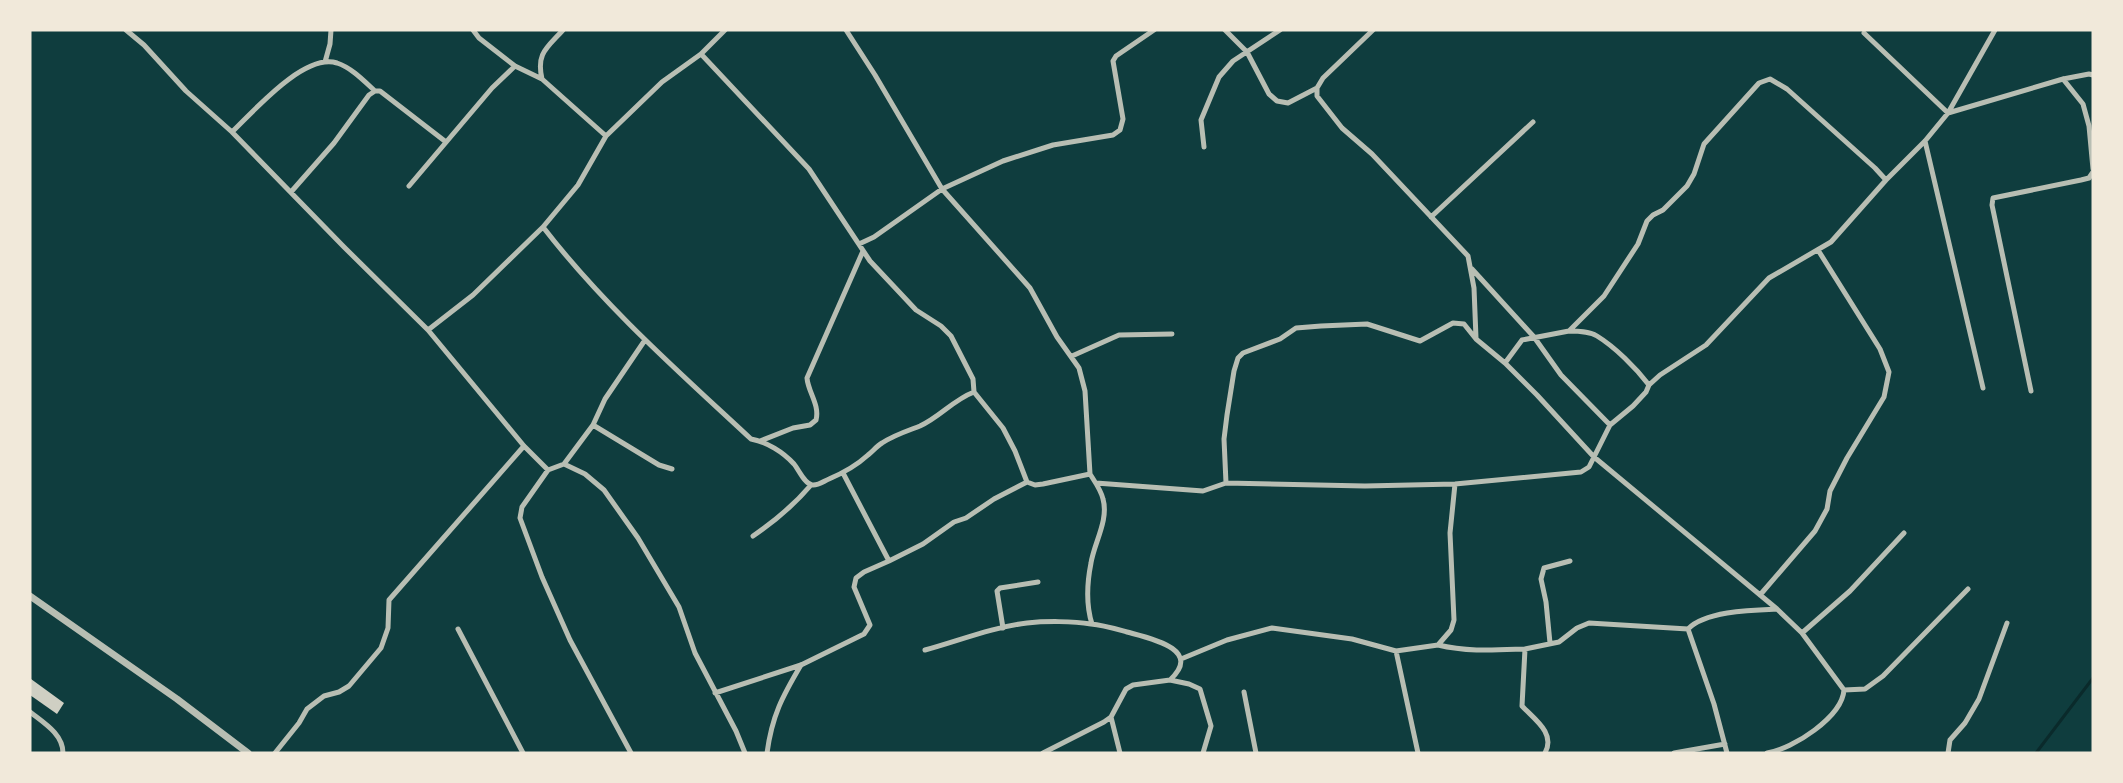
<svg xmlns="http://www.w3.org/2000/svg" width="2123" height="783" viewBox="0 0 2123 783" font-family="'Varela Round',sans-serif">
	<rect width="100%" height="100%" fill="#0f3d3e"/>
	<g fill="none" stroke-linecap="round" stroke-linejoin="round">
		<!-- stream -->
		<path stroke="#0a2a2b" stroke-width="3" d="M2036,753L2093,678"/>
	</g>
	<!-- building -->
	<path fill="#cfcfc3" d="M31,679L64,703L57,714L30,695Z"/>
	<g fill="none" stroke-linecap="round" stroke-linejoin="round">
		<!-- minor -->
		<path stroke="#b8beb3" stroke-width="5" d="M126,30L144,45L186,91L232,132L344,247L428,330L524,446L548,470
			M473,30L479,38L515,66L542,79L606,136
			M846,30L875,75L942,189L1030,288L1057,337L1079,368L1085,391L1090,474C1095,482 1101,490 1103,499C1109,520 1094,543 1091,563C1087,583 1086,605 1092,624
			M1225,30L1247,52L1269,94L1277,101L1288,103L1317,88
			M1373,30L1323,78L1317,88V96L1342,128L1372,154L1468,256L1474,288L1476,338
			M1864,33L1948,113L2063,79L2089,74L2093,75
			M325,62L330,44L331,30
			M542,79C536,53 547,48 563,30
			M2063,79L2083,104L2089,126L2093,169
			M232,132C254,111 304,53 337,63C352,68 364,81 375,91
			M1925,141L1983,388
			M1204,147L1201,120L1219,77L1233,61L1280,30
			M1886,180L1925,141L1948,113L1995,30
			M409,186L492,88L515,66
			M291,192L334,143L369,95L375,91H380L446,142
			M1431,217L1533,122
			M543,227C604,306 678,371 751,439C767,442 783,452 794,464C799,470 804,483 812,485C818,486 824,481 829,479C843,473 856,466 868,455C873,451 877,446 882,443C894,435 907,431 920,426C940,417 953,400 974,392L973,379L951,336L941,326L916,310L870,261L809,169L701,54
			M859,244L874,237L942,189L1003,161L1053,145L1113,135L1120,130L1123,119L1113,61L1116,56L1154,30
			M1472,269L1534,337L1561,375L1610,425
			M428,330L473,295L543,227L578,185L606,136L662,82L701,54L725,30
			M1569,331C1578,331 1589,331 1597,336C1615,347 1636,368 1649,385
			M1072,356L1119,335L1172,334
			M2031,391L1992,205L1993,198L2081,180L2089,178L2093,172
			M974,392L1003,428L1015,451L1027,482L1035,485L1043,484L1090,474
			M593,425L659,465L672,469
			M760,441L793,428L810,425L816,420C820,405 808,392 807,378L863,251
			M564,464L593,425L605,399L645,340
			M1096,483L1203,491L1226,483L1365,486L1455,484L1581,472L1589,467L1610,425L1633,406L1646,392L1649,385L1660,375L1706,345L1769,278L1831,242L1886,180L1875,168L1787,89L1770,79L1759,83L1704,144L1694,174L1687,186L1663,210L1653,215L1647,221L1638,244L1604,296L1569,331L1522,340L1505,363
			M1226,483L1224,439L1227,415L1234,371L1238,358L1243,353L1280,339L1296,328L1321,326L1367,324L1420,341L1453,323L1464,324L1476,339L1505,363L1537,395L1594,457L1777,609
			M753,536C775,521 794,505 811,485
			M889,561L923,544L954,522L966,518L994,499L1027,482
			M1760,595L1815,531L1827,509L1830,491L1847,458L1884,397L1889,372L1880,349L1818,250
			M1003,628L997,591L1000,588L1038,582
			M458,629L523,753
			M1688,629C1705,611 1752,610 1777,609L1802,633L1844,690C1842,717 1793,749 1767,753
			M1688,629L1714,704L1727,753
			M1802,633L1850,591L1904,533
			M1550,643L1546,602L1541,579L1544,568L1570,561
			M1438,645C1467,652 1495,650 1525,649
			M925,650C958,641 993,627 1027,623C1045,621 1073,621 1091,624C1103,625 1116,629 1127,632C1149,638 1204,649 1170,680
			M1396,651L1418,753
			M1181,659L1227,640L1272,628L1352,639L1396,651L1438,645L1451,630L1454,620L1450,533L1455,484
			M1844,690L1865,689L1883,676L1968,589
			M1244,692L1256,753
			M715,693L801,665L864,634L870,625L854,587L856,578L864,572L889,561L843,473
			M30,712C44,723 63,734 63,753
			M1111,717L1120,753
			M275,753L299,723L307,709L324,696L339,692L349,686L381,648L388,628L389,600L524,446
			M631,753L570,640L542,577L520,518L522,507L548,470L564,464L585,474L604,490L638,538L679,607L695,653L736,731L745,753
			M767,753C772,716 782,697 801,665
			M1043,753L1104,722L1111,717L1126,689L1133,685L1170,680L1189,684L1200,689L1211,726L1203,753
			M1545,753C1556,733 1534,719 1522,706L1525,649L1559,642L1577,628L1589,623L1688,629
			M1674,753L1725,744
			M1948,753L1950,740L1965,723L1979,699L2007,623"/>
		<!-- tertiary -->
		<path stroke="#b8beb3" stroke-width="7" d="M30,596L177,699L248,753"/>
	</g>
	<!-- border -->
	<rect width="2123" height="783" fill="none" stroke="#f1e9da" stroke-width="63"/>
</svg>
